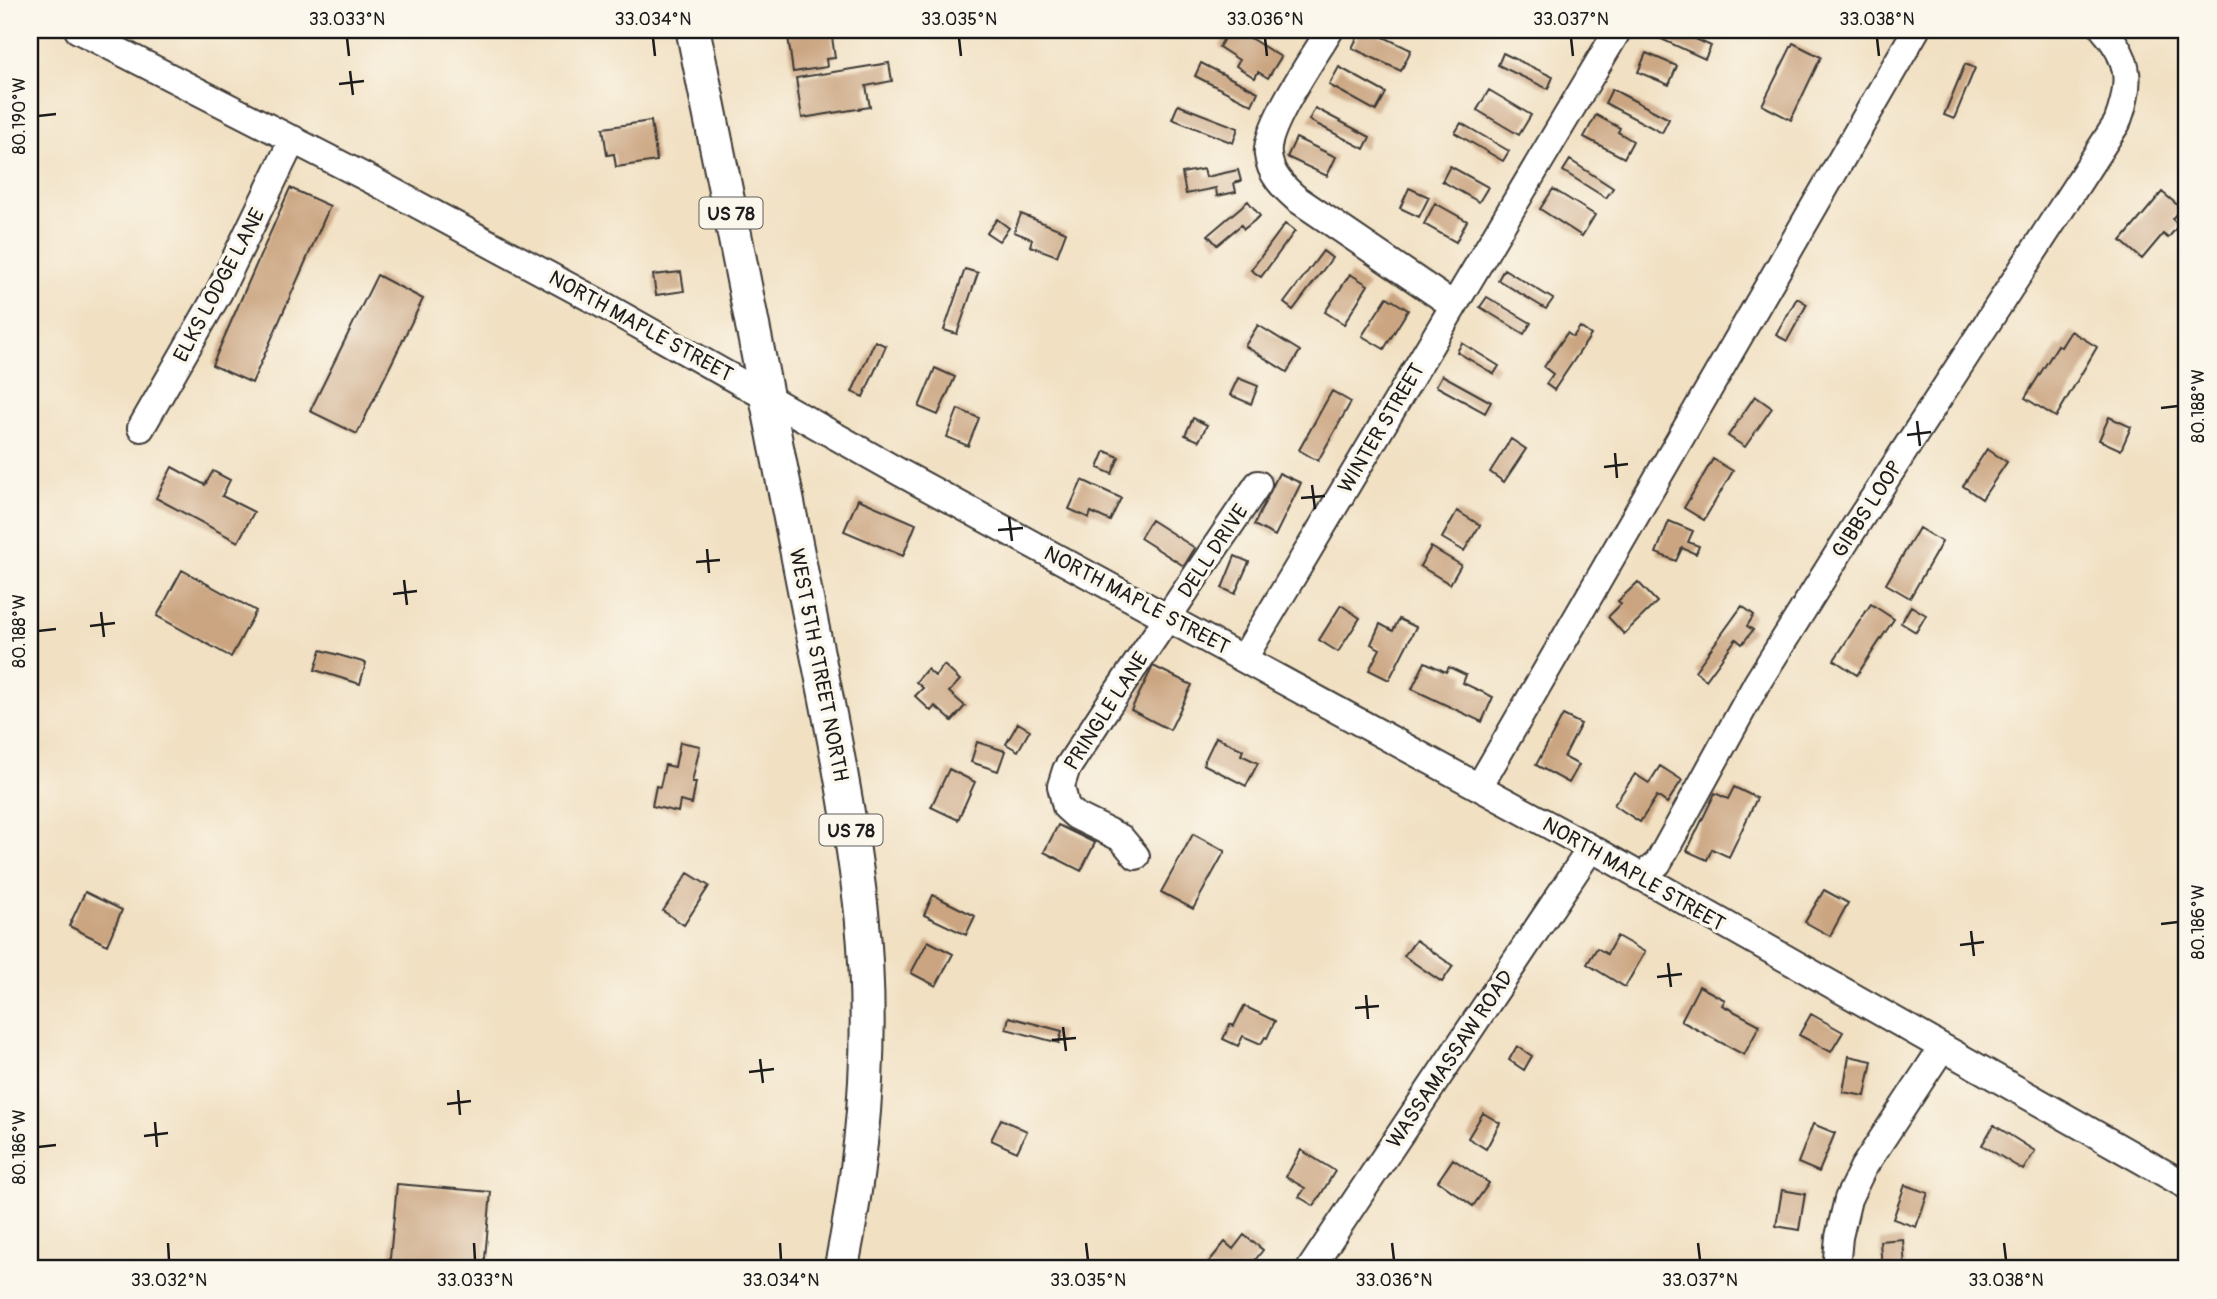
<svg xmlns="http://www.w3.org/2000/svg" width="2217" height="1299" viewBox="0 0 2217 1299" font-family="Pangolin,sans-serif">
	<rect width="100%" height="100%" fill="#fbf7ec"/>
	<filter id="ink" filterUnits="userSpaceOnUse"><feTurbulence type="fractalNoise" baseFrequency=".0143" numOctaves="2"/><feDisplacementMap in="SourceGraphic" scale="14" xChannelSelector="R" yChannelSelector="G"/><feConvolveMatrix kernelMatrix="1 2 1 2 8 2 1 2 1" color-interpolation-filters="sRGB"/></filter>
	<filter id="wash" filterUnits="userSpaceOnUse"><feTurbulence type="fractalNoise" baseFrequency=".00686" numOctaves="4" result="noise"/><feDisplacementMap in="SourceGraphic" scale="28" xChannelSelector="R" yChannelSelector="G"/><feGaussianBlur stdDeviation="1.57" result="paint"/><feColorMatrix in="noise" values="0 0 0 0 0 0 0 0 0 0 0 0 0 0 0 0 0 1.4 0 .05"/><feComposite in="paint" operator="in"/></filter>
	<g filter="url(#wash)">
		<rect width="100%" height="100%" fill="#f1e0c2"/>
		<g id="blocks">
			<!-- building -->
			<path fill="#cba581" d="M787,30H831L835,58L826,59L827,67L793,72Z
				M1229,30H1237L1281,57L1268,78L1258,72L1255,78L1236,66L1239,60L1219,47Z
				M1361,30H1369L1411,50L1401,71L1352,48Z
				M1649,30H1676L1711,46L1705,59L1648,33Z
				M1793,43L1821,57L1791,120L1762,105Z
				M1503,53L1553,77L1548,89L1498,65Z
				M1646,53L1677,66L1669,85L1638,72Z
				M889,63L892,81L866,86L870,107L802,118L796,78Z
				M1201,63L1258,92L1252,105L1195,76Z
				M1965,64L1975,68L1954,119L1944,115Z
				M1339,67L1386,93L1376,111L1329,85Z
				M1612,89L1669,119L1662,133L1605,103Z
				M1489,90L1531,115L1519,135L1477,110Z
				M1178,105L1238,128L1233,143L1172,119Z
				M1315,108L1370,137L1364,149L1309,120Z
				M1596,115L1620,128L1618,132L1633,141L1624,158L1584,137Z
				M651,121L657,161L616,167L614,154L607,155L603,128Z
				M1461,123L1509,151L1503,161L1455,133Z
				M1296,138L1336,157L1327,176L1287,157Z
				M1570,160L1613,188L1606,198L1563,171Z
				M1450,166L1488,187L1479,202L1442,181Z
				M1204,169L1206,177L1238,170L1241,181L1234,183L1236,192L1217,196L1216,188L1186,194L1182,173Z
				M290,188L330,206L252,383L212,365Z
				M1409,188L1429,197L1419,217L1400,208Z
				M1553,189L1595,215L1582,236L1540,209Z
				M2162,192L2181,208L2172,219L2179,225L2168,238L2163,234L2142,259L2121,241Z
				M1248,201L1260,216L1244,229L1241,225L1217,245L1208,235Z
				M1435,203L1467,221L1456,242L1424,224Z
				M1021,214L1066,232L1057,256L1030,246L1032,239L1014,232Z
				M997,219L1009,228L999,241L987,233Z
				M1285,224L1295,231L1261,277L1251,270Z
				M1323,251L1332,258L1293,310L1284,303Z
				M965,269L978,273L957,334L944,330Z
				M1504,269L1553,299L1546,309L1498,280Z
				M681,272L684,291L656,295L653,275Z
				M1350,274L1368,285L1344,324L1325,312Z
				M377,275L423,299L357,434L310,411Z
				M1387,297L1408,310L1384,349L1362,336Z
				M1487,297L1531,323L1524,334L1480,307Z
				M1797,298L1807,304L1787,341L1776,335Z
				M1258,325L1300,351L1287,372L1245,346Z
				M1580,327L1591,335L1554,390L1546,384L1553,374L1544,367L1567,333L1573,337Z
				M2071,331L2097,347L2056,417L2025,398L2058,345L2061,347Z
				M875,341L886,346L863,397L852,392Z
				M1462,343L1499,366L1494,374L1457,352Z
				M935,368L955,377L938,415L919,407Z
				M1442,375L1491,402L1485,413L1436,386Z
				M1238,378L1258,386L1251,404L1230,395Z
				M1332,391L1351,402L1318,461L1299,450Z
				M1755,396L1772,408L1745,447L1728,436Z
				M958,409L979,418L968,446L947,437Z
				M2109,417L2131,427L2121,450L2099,440Z
				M1193,418L1207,425L1199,441L1185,435Z
				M1511,439L1526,449L1504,482L1490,472Z
				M1987,449L2007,462L1982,499L1963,486Z
				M1105,451L1119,457L1112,474L1098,468Z
				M1713,459L1733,471L1704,520L1684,508Z
				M172,467L205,485L213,471L230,480L222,496L254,512L238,542L156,498Z
				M1279,473L1301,483L1275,536L1254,525Z
				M1082,480L1121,498L1110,521L1091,512L1089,518L1069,509Z
				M858,499L916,524L903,556L844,531Z
				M1457,511L1480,525L1464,551L1442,538Z
				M1151,520L1195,548L1184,566L1140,538Z
				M1669,521L1693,531L1688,542L1699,546L1696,554L1682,548L1676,561L1656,553Z
				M1919,528L1942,542L1910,598L1886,584Z
				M1431,547L1461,565L1450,584L1420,566Z
				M1235,556L1249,562L1235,594L1222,588Z
				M182,570L256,611L231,657L157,616Z
				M1638,582L1657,602L1624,634L1608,617L1621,604L1618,601Z
				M1871,604L1894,619L1857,675L1834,660Z
				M1341,605L1360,618L1338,652L1319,640Z
				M1742,606L1754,615L1747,626L1753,630L1742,644L1736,639L1706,680L1695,671Z
				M1911,606L1926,615L1916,632L1901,623Z
				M1399,619L1416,627L1389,680L1369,670L1380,649L1371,644L1380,624L1393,631Z
				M321,650L366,663L360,684L315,670Z
				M1425,662L1446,672L1449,667L1466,675L1463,683L1493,697L1482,722L1412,689Z
				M944,665L960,680L949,692L965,706L952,721L935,706L931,711L915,696L923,688L916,682L927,669L935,676Z
				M1153,666L1192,685L1170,730L1131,710Z
				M1563,715L1581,724L1564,757L1579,765L1569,783L1536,765Z
				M1018,723L1030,730L1018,751L1006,744Z
				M1216,737L1243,750L1241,755L1258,763L1246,786L1203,764Z
				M680,742L700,746L692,782H696L692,804L680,801L678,812L652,806L656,786L660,787L665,765L675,767Z
				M977,742L1005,751L998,771L971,762Z
				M1660,766L1682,780L1667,803L1657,796L1640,822L1614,805L1635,774L1649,783Z
				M949,769L975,782L958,820L931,807Z
				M1734,787L1757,798L1729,857L1712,849L1707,860L1687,851L1715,793L1728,799Z
				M1058,825L1095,843L1081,871L1044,852Z
				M1193,834L1225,851L1193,909L1161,892Z
				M688,873L709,886L684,925L663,911Z
				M1824,890L1848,903L1830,936L1805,922Z
				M85,892L122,910L107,945L69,926Z
				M933,895L975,916L966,935L924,915Z
				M1617,936L1645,952L1625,987L1587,964L1597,948L1607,954Z
				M1416,940L1453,966L1442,982L1404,956Z
				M928,941L953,954L936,986L911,973Z
				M1699,986L1725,1000L1722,1005L1760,1025L1744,1055L1681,1021Z
				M1244,1006L1275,1021L1267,1038L1265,1037L1261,1044L1243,1036L1238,1046L1223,1039L1230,1024L1234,1026Z
				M1811,1014L1843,1032L1831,1052L1799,1035Z
				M1009,1017L1062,1031L1059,1043L1006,1029Z
				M1517,1046L1532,1056L1524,1070L1509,1060Z
				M1849,1056L1872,1061L1865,1096L1843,1092Z
				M1483,1113L1500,1123L1486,1149L1468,1138Z
				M1001,1119L1027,1131L1017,1152L991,1140Z
				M1813,1124L1835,1133L1819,1172L1798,1163Z
				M1994,1125L2035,1151L2023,1170L1982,1145Z
				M1301,1150L1335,1171L1314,1206L1299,1197L1305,1188L1286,1177Z
				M1453,1159L1489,1183L1473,1206L1438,1181Z
				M397,1184L491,1192L484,1269H389Z
				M1905,1185L1928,1193L1916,1227L1893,1219Z
				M1782,1190L1805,1194L1799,1230L1776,1226Z
				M1244,1235L1263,1250L1248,1269H1203L1225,1242L1233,1249Z
				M1903,1239L1905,1269H1882L1880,1241Z"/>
		</g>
	</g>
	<g filter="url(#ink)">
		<use href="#blocks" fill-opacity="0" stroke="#3c3935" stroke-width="2"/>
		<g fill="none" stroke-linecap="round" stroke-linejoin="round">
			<defs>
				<path id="minor" d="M78,30L379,184L598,302L901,473L1591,848L2187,1186
					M1330,30C1315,56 1264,127 1268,155C1270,174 1283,187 1297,199L1453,305
					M141,428L219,292L293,139
					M1244,658L1618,30
					M1479,787L1916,30
					M1136,856L1121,838L1076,816L1066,807L1061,786L1066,770L1101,716L1258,484
					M1640,877L1658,863L1757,683L1856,525L2117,123C2131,86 2132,61 2104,30
					M1310,1269L1591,848
					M1836,1269L1839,1237L1848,1199L1863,1168L1942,1048"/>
				<path id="major" d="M693,30C729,205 764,381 798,556C821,676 849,796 862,917C874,1034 864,1155 841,1269"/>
			</defs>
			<!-- minor casing -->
			<use href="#minor" stroke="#3c3935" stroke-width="30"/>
			<!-- major casing -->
			<use href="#major" stroke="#3c3935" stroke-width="37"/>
			<!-- minor -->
			<use href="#minor" stroke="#fff" stroke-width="26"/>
			<!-- major -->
			<use href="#major" stroke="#fff" stroke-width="33"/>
		</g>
	</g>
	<!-- ticks -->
	<path fill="none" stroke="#1c1c1c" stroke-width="2.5" d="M347,38L349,56M653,38L655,56M959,38L961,56M1265,38L1267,56M1571,38L1573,56M1877,38L1879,56M350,71L353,95M339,84L364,81M38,116L56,114M2161,408L2178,406M1917,421L1920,446M1907,435L1931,432M1615,453L1617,478M1604,467L1628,464M1312,485L1315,509M1301,498L1325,496M1009,517L1012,541M998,530L1023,528M707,549L709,573M696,562L720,560M404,580L407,605M393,594L417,591M101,612L104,637M90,626L115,623M38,631L56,629M2161,924L2178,922M1971,931L1974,956M1960,945L1984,942M1668,963L1671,987M1657,977L1682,974M1366,995L1368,1019M1355,1008L1379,1006M1063,1027L1066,1051M1052,1040L1076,1038M760,1059L763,1083M749,1072L774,1069M458,1090L460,1115M447,1104L471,1101M155,1122L157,1147M144,1136L168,1133M38,1147L56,1145M168,1243L169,1260M474,1243L475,1260M780,1243L781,1260M1086,1243L1088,1260M1392,1243L1394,1260M1698,1243L1700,1260M2004,1243L2006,1260"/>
	<g text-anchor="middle" stroke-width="7" stroke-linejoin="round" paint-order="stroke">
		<!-- shield labels -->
		<g fill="#fbf7ec" stroke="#5f5e5a" stroke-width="2">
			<rect x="699.5" y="197.5" width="63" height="31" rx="5"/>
			<rect x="819.5" y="814.5" width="63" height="31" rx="5"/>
		</g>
		<g font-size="19" font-weight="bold" fill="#1c1c1c">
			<text x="731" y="220">US 78</text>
			<text x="851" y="837">US 78</text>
		</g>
		<!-- street labels -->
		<g font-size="21" fill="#1c1c1c" stroke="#fbf7ec">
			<text transform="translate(219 285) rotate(-62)" y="7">ELKS LODGE LANE</text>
			<text transform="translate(641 326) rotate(29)" y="7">NORTH MAPLE STREET</text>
			<text transform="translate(1381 428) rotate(-59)" y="7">WINTER STREET</text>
			<text transform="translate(1867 509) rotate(-57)" y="7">GIBBS LOOP</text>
			<text transform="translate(1213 551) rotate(-56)" y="7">DELL DRIVE</text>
			<text transform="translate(1137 600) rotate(28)" y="7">NORTH MAPLE STREET</text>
			<text transform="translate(819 665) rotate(79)" y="7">WEST 5TH STREET NORTH</text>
			<text transform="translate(1106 711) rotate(-57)" y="7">PRINGLE LANE</text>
			<text transform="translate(1634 874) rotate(30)" y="7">NORTH MAPLE STREET</text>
			<text transform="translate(1450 1059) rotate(-56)" y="7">WASSAMASSAW ROAD</text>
		</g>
	</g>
	<!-- margin -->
	<rect width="2217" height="1299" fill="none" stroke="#fbf7ec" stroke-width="77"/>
	<rect x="38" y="38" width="2140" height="1222" fill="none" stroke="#1c1c1c" stroke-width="2.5"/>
	<g font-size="18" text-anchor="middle" fill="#1c1c1c">
		<text x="347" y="25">33.033°N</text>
		<text x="653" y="25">33.034°N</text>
		<text x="959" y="25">33.035°N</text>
		<text x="1265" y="25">33.036°N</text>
		<text x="1571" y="25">33.037°N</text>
		<text x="1877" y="25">33.038°N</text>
		<text transform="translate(19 116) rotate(-90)" y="6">80.190°W</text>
		<text transform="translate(2198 406) rotate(-90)" y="6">80.188°W</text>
		<text transform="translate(19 631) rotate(-90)" y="6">80.188°W</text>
		<text transform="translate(2198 922) rotate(-90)" y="6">80.186°W</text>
		<text transform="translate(19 1147) rotate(-90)" y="6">80.186°W</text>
		<text x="169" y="1286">33.032°N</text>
		<text x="475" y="1286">33.033°N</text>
		<text x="781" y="1286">33.034°N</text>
		<text x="1088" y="1286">33.035°N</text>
		<text x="1394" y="1286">33.036°N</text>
		<text x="1700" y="1286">33.037°N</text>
		<text x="2006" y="1286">33.038°N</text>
	</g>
</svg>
